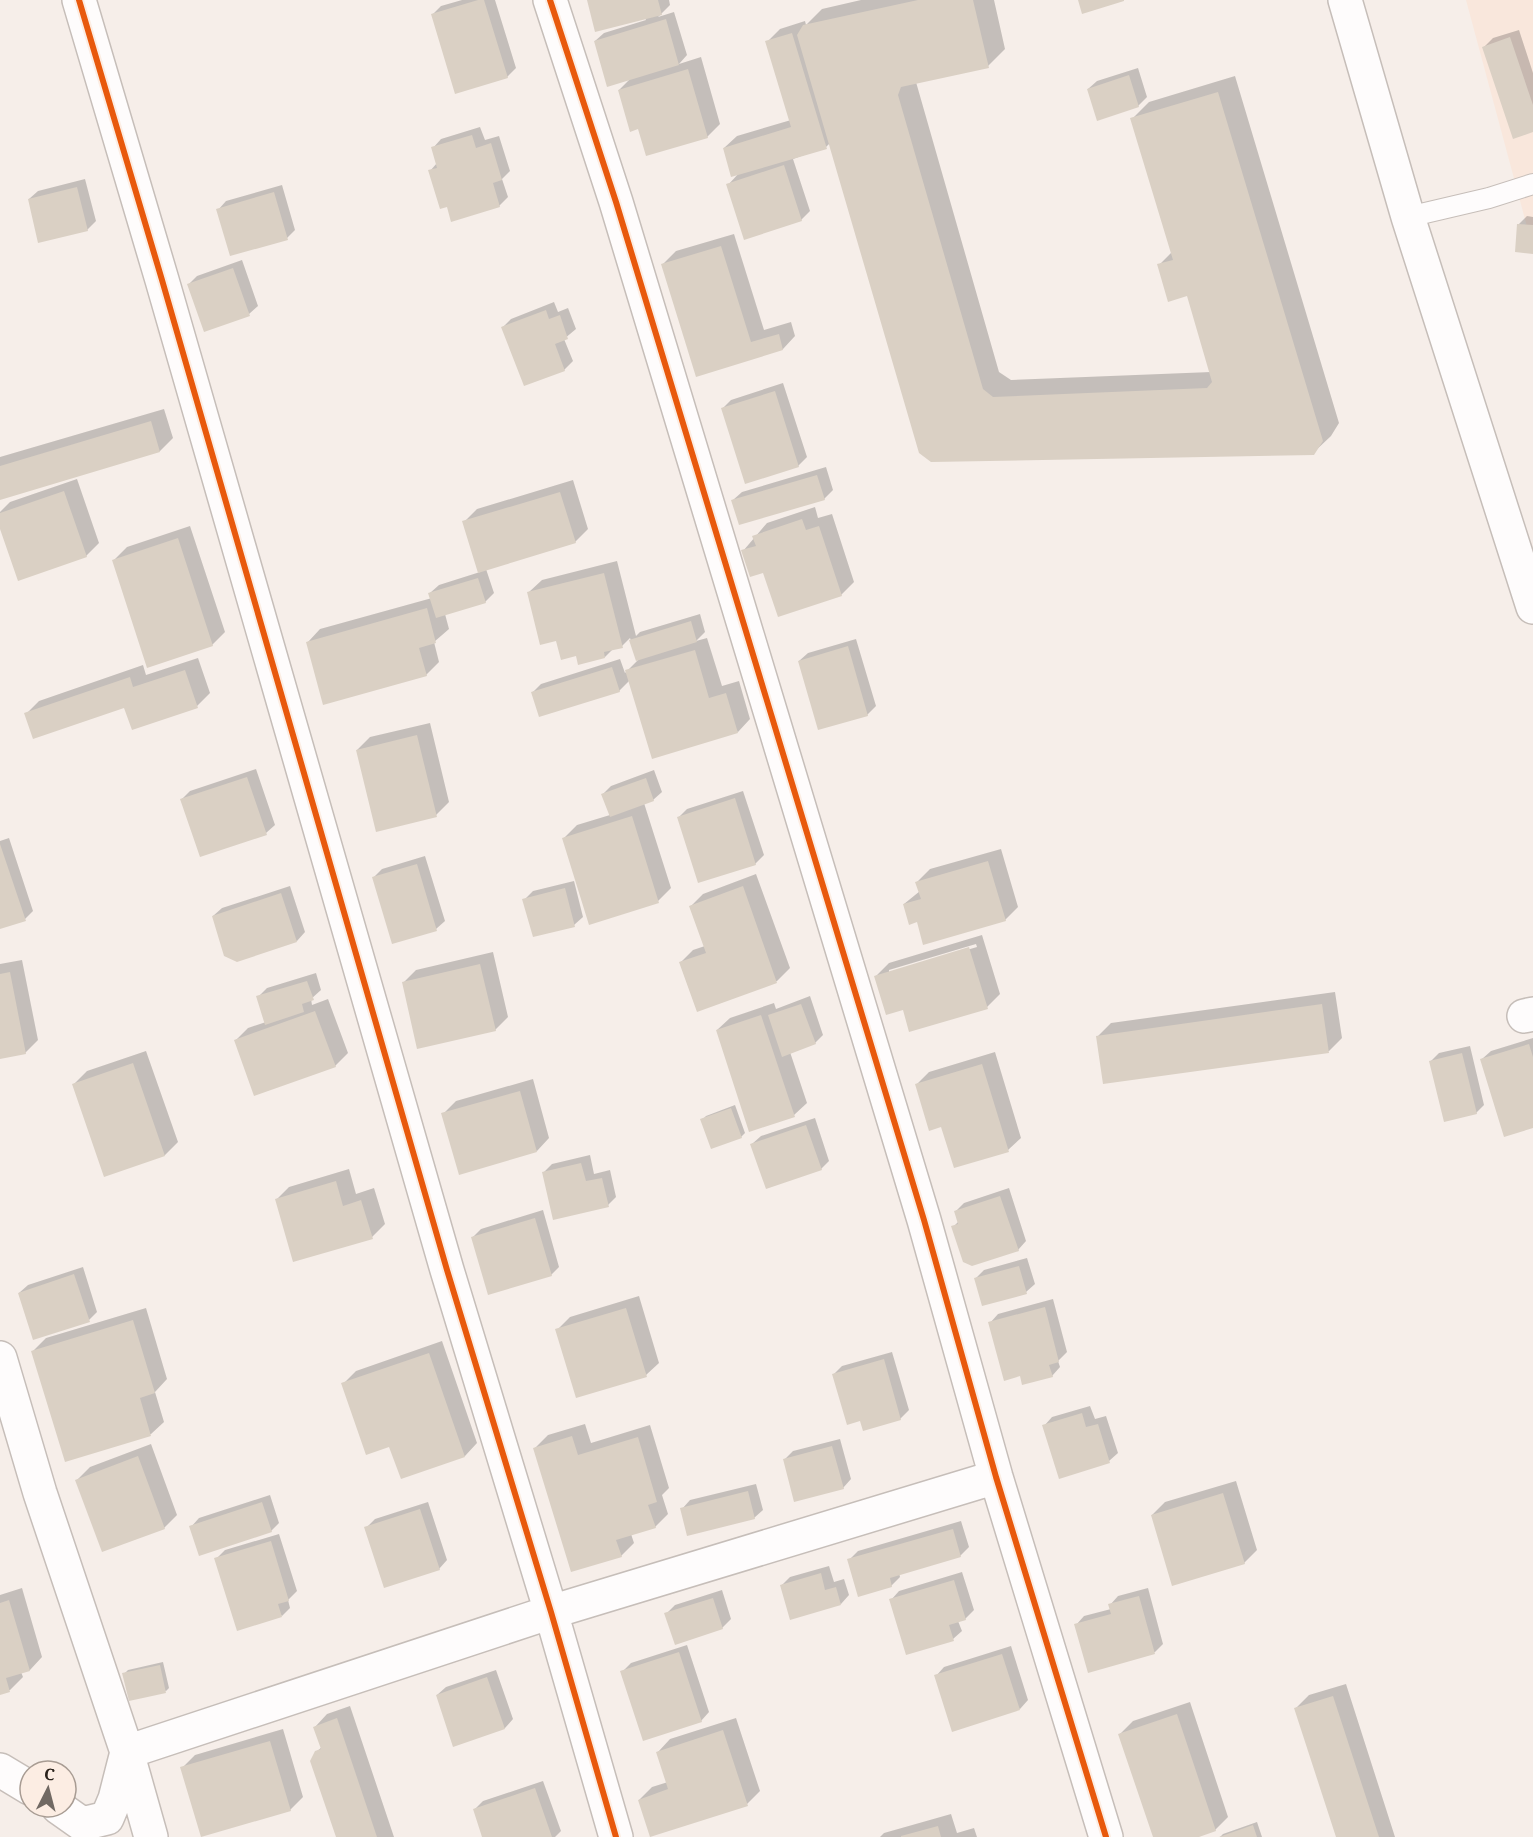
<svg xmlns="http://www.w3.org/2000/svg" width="1533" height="1837" viewBox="0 0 1533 1837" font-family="'Noto Serif',serif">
	<rect width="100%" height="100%" fill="#f6eee9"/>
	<!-- built -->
	<path fill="#f9e7dc" d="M1466,0H1533V249Z"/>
	<!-- shadow -->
	<path fill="#0003" fill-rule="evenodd" d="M462,0H495L516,68L507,77L432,15L441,6Z
		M588,0H669L670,5L658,17L674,12L687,55L679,64L701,57L720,124L707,137L639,128L619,90L631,78L595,41L604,33L646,20L645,18Z
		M861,0H994L1005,49L988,66L916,82L999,372L1011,380L1211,372L1188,294L1159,265L1172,252L1132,119L1149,102L1235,76L1339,423L1331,436L1313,453L931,460L830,143L826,147L793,159L810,211L801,220L728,185L739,173L724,148L737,136L791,120L767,42L780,29L805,21L806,25L822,9Z
		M1519,30L1533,73V131L1484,47L1493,38Z
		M1138,68L1147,97L1138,106L1088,89L1097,81Z
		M480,127L485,140L499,136L510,171L502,179L508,197L499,206L448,205L430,171L437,163L433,148L441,139Z
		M85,179L96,221L87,230L29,199L38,191Z
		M282,185L295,230L287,238L218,210L226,201Z
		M1527,216L1533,217V252L1518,225Z
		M734,234L764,330L791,322L795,336L783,349L697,375L663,264L676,251Z
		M242,260L258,306L249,314L189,284L197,276Z
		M554,302L558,312L568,308L576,329L564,339L573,361L564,370L503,327L511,319Z
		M783,383L807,457L798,466L723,408L731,400Z
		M164,409L173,438L160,451L0,498V457Z
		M826,467L833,490L824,499L733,500L742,492Z
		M77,479L99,543L86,556L0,524V512L10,502Z
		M573,480L588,529L575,542L486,569L494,593L485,602L445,614L449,629L434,642L439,662L426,675L308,642L320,629L432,598L430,593L439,585L480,572L464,522L477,509Z
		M815,507L818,518L832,514L854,582L841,595L764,571L743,551L767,523Z
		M190,526L225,632L212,645L114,560L127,547Z
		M617,561L636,636L640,632L700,614L705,632L696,641L707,638L722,686L739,681L750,719L738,732L630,680L619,691L533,692L541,684L620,659L625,673L638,660L630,638L622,646L613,649L605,657L577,654L558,639L529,592L542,580Z
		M856,639L876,706L867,715L799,661L808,653Z
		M198,658L210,693L197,706H125L26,714L39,701L143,665L146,675Z
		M430,723L449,802L436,815L357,750L370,737Z
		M256,769L275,825L266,833L182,799L190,791Z
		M654,770L662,792L653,800L644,803L671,888L658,901L564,838L577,825L610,815L603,794L611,786Z
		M743,791L764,855L755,864L679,817L687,809Z
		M9,838L33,911L25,919L0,927V841Z
		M1001,849L1018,907L1005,920H918L904,904L920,891L917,882L930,869Z
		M425,856L445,921L436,929L374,877L382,869Z
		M756,874L790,968L777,981L697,1010L680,963L693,950L705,946L690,907L703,894Z
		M574,881L583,917L574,925L524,900L533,891Z
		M290,886L305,932L297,941L213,916L222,908Z
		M982,935L1000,994L987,1007L904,1008L876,976L889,963ZM976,944L977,947L889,973V970Z
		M493,952L508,1017L495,1030L403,983L416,970Z
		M22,960L38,1040L25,1053L0,1057V964Z
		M316,973L321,990L311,999L312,1005L328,999L348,1053L335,1066L235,1041L248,1028L266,1022L258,997L267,988Z
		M1335,992L1342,1038L1329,1051L1104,1083L1098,1036L1111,1023Z
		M810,996L823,1035L815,1043L790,1052L807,1103L794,1115L717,1030L730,1018L774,1003L776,1009Z
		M1533,1038V1127L1482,1059L1491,1051Z
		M1470,1046L1484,1105L1476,1113L1431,1061L1439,1053Z
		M146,1051L178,1142L165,1155L105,1175L74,1084L87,1071Z
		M995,1052L1021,1138L1008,1150L942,1125L916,1085L929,1072Z
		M533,1079L549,1138L537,1151L443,1114L456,1101Z
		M735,1105L745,1133L741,1137L702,1120L706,1116Z
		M815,1118L829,1161L821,1169L752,1144L761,1136Z
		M590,1155L594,1174L610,1170L616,1197L608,1205L543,1173L552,1164Z
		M349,1169L356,1194L374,1188L385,1224L372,1237L276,1200L289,1187Z
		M1009,1188L1026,1241L1018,1250L953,1227L959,1221L956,1211L964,1203Z
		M543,1210L559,1267L551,1275L473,1237L481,1229Z
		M1027,1258L1035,1284L1026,1292L975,1279L984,1270Z
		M83,1267L97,1312L89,1320L19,1293L28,1285Z
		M639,1296L659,1363L646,1375L557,1330L570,1317Z
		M1053,1299L1067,1352L1058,1361L1060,1367L1052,1376L1021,1374L990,1323L998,1314Z
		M146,1308L167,1379L155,1392L164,1422L151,1434L66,1460L33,1351L46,1338Z
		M442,1341L477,1443L465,1456L390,1445L343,1384L356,1371Z
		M892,1352L909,1410L900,1419L834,1374L842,1366Z
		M1090,1406L1095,1419L1106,1416L1118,1453L1109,1461L1044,1426L1052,1417Z
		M585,1424L591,1443L650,1425L669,1488L662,1495L668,1514L655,1527L631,1534L634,1543L621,1556L535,1448L548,1435Z
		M840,1439L851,1479L843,1488L784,1460L793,1451Z
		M151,1444L177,1515L164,1528L77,1480L90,1467Z
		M1236,1481L1257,1550L1244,1563L1152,1515L1165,1502Z
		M756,1484L763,1510L754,1518L682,1509L690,1500Z
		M270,1495L279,1523L271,1531L191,1527L199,1518Z
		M428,1502L447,1560L439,1569L366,1528L375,1519Z
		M961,1521L969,1547L960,1556L899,1573L900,1577L891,1586L849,1560L858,1551Z
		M279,1534L297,1591L288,1600L290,1608L282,1616L216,1559L225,1550Z
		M829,1566L834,1582L844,1579L849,1595L841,1604L782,1585L790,1577Z
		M962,1572L974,1610L965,1619L958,1621L962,1631L953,1639L891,1600L899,1591Z
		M22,1588L42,1657L30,1670L21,1672L23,1677L10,1690L0,1693V1595Z
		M1148,1588L1163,1644L1155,1652L1089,1671L1076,1625L1084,1616L1111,1609L1110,1605L1118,1596Z
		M722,1590L731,1619L722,1628L666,1614L675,1605Z
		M687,1645L709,1712L701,1721L622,1672L631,1663Z
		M1011,1646L1028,1700L1020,1709L936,1676L944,1667Z
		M163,1662L169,1688L166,1691L124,1674L128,1670Z
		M496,1670L513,1719L505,1728L454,1745L437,1695L446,1687Z
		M1346,1684L1395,1837H1337L1296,1708L1309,1695Z
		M1190,1702L1228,1817L1215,1830L1195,1837H1154L1120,1734L1133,1721Z
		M350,1706L394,1837H337L316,1752L322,1747L315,1727L327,1714Z
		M736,1718L760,1791L747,1804L639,1800L652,1787L668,1782L658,1752L670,1739Z
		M283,1729L303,1797L290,1810L182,1768L195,1755Z
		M543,1781L561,1831L555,1837H484L475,1809L483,1801Z
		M951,1814L957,1833L974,1828L977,1837H880L884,1833Z
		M1257,1822L1262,1837H1220L1223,1834Z"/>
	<!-- building -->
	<path fill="#dad0c4" d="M478,0H484L508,78L455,94L431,14Z
		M587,0H658L662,15L595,32Z
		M918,0H973L989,68L901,87L898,95L983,389L993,397L1207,388L1212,382L1187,296L1168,302L1157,264L1173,260L1130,118L1218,92L1323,441L1314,455L931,462L919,453L797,35L803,25Z
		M1078,0H1124V1L1082,14Z
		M666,19L679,65L607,87L594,41Z
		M792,33L827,149L731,177L723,148L791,127L765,41Z
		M1510,37L1533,105V132L1513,139L1482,47Z
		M688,69L708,138L646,156L638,129L630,132L618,90Z
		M1129,75L1139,107L1097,121L1087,89Z
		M472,135L476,148L491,143L502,180L493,183L500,207L451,222L447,207L440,209L428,170L437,168L431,147Z
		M784,165L802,221L744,240L726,184Z
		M77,187L88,231L38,243L28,199Z
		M274,192L288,240L230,256L216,209Z
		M1517,224L1533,225V254L1515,252Z
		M721,246L751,342L779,334L783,350L696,377L661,264Z
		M233,268L250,316L204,332L187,284Z
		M546,310L549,319L560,315L568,339L555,344L565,371L524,386L501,327Z
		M775,391L799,467L745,484L721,408Z
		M151,421L160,452L0,500V466Z
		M817,475L825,500L739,525L731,500Z
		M64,491L87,557L18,581L0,529V513Z
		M560,492L576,543L478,573L462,521Z
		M802,519L806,530L819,526L842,596L778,617L763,573L750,577L741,550L756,546L752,536Z
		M178,538L213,646L147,668L112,560Z
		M604,573L623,648L604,652L605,658L578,665L576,656L561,660L556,641L540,645L527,592Z
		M478,578L486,603L436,618L428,593Z
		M427,608L436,643L419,648L427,676L323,705L306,642Z
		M691,621L697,642L636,661L629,640Z
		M848,646L868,716L818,730L798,661Z
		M695,650L709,698L726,693L738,733L652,759L625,670Z
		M612,667L620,692L539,717L531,692Z
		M185,670L198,708L132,730L124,708L33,739L24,713L130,677L133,687Z
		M417,735L437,817L376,832L356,750Z
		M247,777L267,835L200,857L180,799Z
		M646,778L654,801L610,817L601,794Z
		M735,798L756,865L698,883L677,817Z
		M632,816L659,903L589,925L562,838Z
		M0,844L26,921L0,929Z
		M988,861L1006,921L923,945L917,922L909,925L903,904L921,899L915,882Z
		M417,864L437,931L392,944L372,877Z
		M743,886L777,983L697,1012L679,962L706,953L689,906Z
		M565,888L575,927L533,937L522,899Z
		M281,893L297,942L237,962L224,956L212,916Z
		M969,947L988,1009L909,1032L903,1010L886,1015L874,976Z
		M480,964L496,1031L417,1049L402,982Z
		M10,972L26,1054L0,1059V974Z
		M307,981L314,1000L302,1004L304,1012L265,1025L256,996Z
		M801,1004L816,1044L782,1057L768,1015Z
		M1322,1004L1329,1053L1103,1084L1096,1036Z
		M315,1011L336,1067L254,1096L234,1040Z
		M761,1015L795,1117L749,1132L716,1030Z
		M1529,1044L1533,1057V1128L1504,1137L1480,1059Z
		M1462,1053L1477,1114L1444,1122L1429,1061Z
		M133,1063L165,1156L104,1177L72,1084Z
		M982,1064L1009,1152L954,1168L941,1127L929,1131L915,1084Z
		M520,1091L537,1152L459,1175L441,1113Z
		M731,1108L742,1138L711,1149L700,1119Z
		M806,1125L822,1170L766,1189L750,1144Z
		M581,1163L586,1181L602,1178L609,1207L553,1220L542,1172Z
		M336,1181L343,1206L361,1200L373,1239L293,1262L275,1199Z
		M1000,1196L1019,1251L972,1266L963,1262L951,1226L958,1224L954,1211Z
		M535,1218L552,1276L488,1295L471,1237Z
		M1019,1266L1027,1294L982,1306L974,1278Z
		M74,1274L90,1322L33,1340L18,1293Z
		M1045,1307L1059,1362L1049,1365L1053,1377L1022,1385L1020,1376L1004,1381L988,1322Z
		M626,1308L647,1377L576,1398L555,1329Z
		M133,1320L155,1393L140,1398L151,1436L65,1462L31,1351Z
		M429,1353L465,1457L401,1479L389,1447L366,1455L341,1383Z
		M884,1359L901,1420L863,1431L860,1421L847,1425L832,1374Z
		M1082,1413L1086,1427L1098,1424L1110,1463L1059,1479L1042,1425Z
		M572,1436L578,1455L638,1437L657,1502L648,1505L656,1528L616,1540L622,1557L571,1572L533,1448Z
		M832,1446L844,1489L794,1502L783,1459Z
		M138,1456L165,1529L102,1552L75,1480Z
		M748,1491L755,1519L687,1536L680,1508Z
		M1223,1493L1245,1564L1172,1586L1151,1515Z
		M262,1502L272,1532L199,1556L189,1526Z
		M420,1509L440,1570L384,1588L364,1527Z
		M953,1529L961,1557L890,1578L892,1587L858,1597L847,1559Z
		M271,1541L289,1601L278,1604L282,1617L237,1631L214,1558Z
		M821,1573L825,1590L836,1587L841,1605L790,1620L780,1585Z
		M954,1580L966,1620L949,1625L954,1641L906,1655L889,1599Z
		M1139,1596L1155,1654L1088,1673L1074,1624L1111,1614L1108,1604Z
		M713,1598L723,1629L675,1645L664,1613Z
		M9,1600L30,1671L6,1678L10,1692L0,1695V1603Z
		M679,1652L702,1722L643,1741L620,1671Z
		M1002,1654L1020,1710L952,1732L934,1675Z
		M160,1665L166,1693L129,1701L122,1673Z
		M487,1677L505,1729L453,1747L436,1695Z
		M1333,1696L1379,1837H1336L1294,1708Z
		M1177,1714L1216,1831L1199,1837H1153L1118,1734Z
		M337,1718L377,1837H336L310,1761L315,1751L321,1749L313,1727Z
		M723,1730L748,1806L650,1837L638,1800L668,1789L656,1752Z
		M270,1741L291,1811L201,1837L180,1767Z
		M535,1788L552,1837H482L473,1809Z
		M1253,1825L1257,1837H1219Z
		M938,1826L941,1837H901V1836Z"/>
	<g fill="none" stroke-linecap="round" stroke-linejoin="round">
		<defs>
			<path id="service" d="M1408,217L1489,198L1533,184"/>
			<path id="minor" d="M79,0L162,280L447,1270L551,1612L616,1837
				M550,0L616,202L771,714L924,1220L996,1477L1106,1837
				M1524,1016L1533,1014
				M0,1358L40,1493L127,1752L151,1837
				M0,1770L30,1788
				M58,1807L82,1824L107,1818L115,1799L127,1752L551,1612L996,1477"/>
			<path id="tertiary" d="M1345,0L1408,217L1533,607"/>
		</defs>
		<!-- service casing -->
		<use href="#service" stroke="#c6beb9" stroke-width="22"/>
		<!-- minor casing -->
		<use href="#minor" stroke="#c6beb9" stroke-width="36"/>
		<!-- tertiary casing -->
		<use href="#tertiary" stroke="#c6beb9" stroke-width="36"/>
		<!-- service -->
		<use href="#service" stroke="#fefcfc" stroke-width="20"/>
		<!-- minor -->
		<use href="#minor" stroke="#fefcfc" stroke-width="33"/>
		<!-- tertiary -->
		<use href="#tertiary" stroke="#fefcfc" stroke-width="33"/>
		<defs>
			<path id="cycleway" d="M79,0L162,280L447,1270L551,1612L616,1837
				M550,0L616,202L771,714L924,1220L996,1477L1106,1837"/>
		</defs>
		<!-- cycleway casing -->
		<use href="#cycleway" stroke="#fcede3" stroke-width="10"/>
		<!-- cycleway -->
		<use href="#cycleway" stroke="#e8590c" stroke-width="6"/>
	</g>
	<!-- north arrow -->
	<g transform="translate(48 1789) rotate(6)"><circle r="28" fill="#fcede3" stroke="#a89c93" stroke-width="1.5"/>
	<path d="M0-4.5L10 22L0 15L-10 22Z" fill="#716963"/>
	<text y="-9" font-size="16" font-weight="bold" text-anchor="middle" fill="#2a221b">С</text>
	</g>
</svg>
